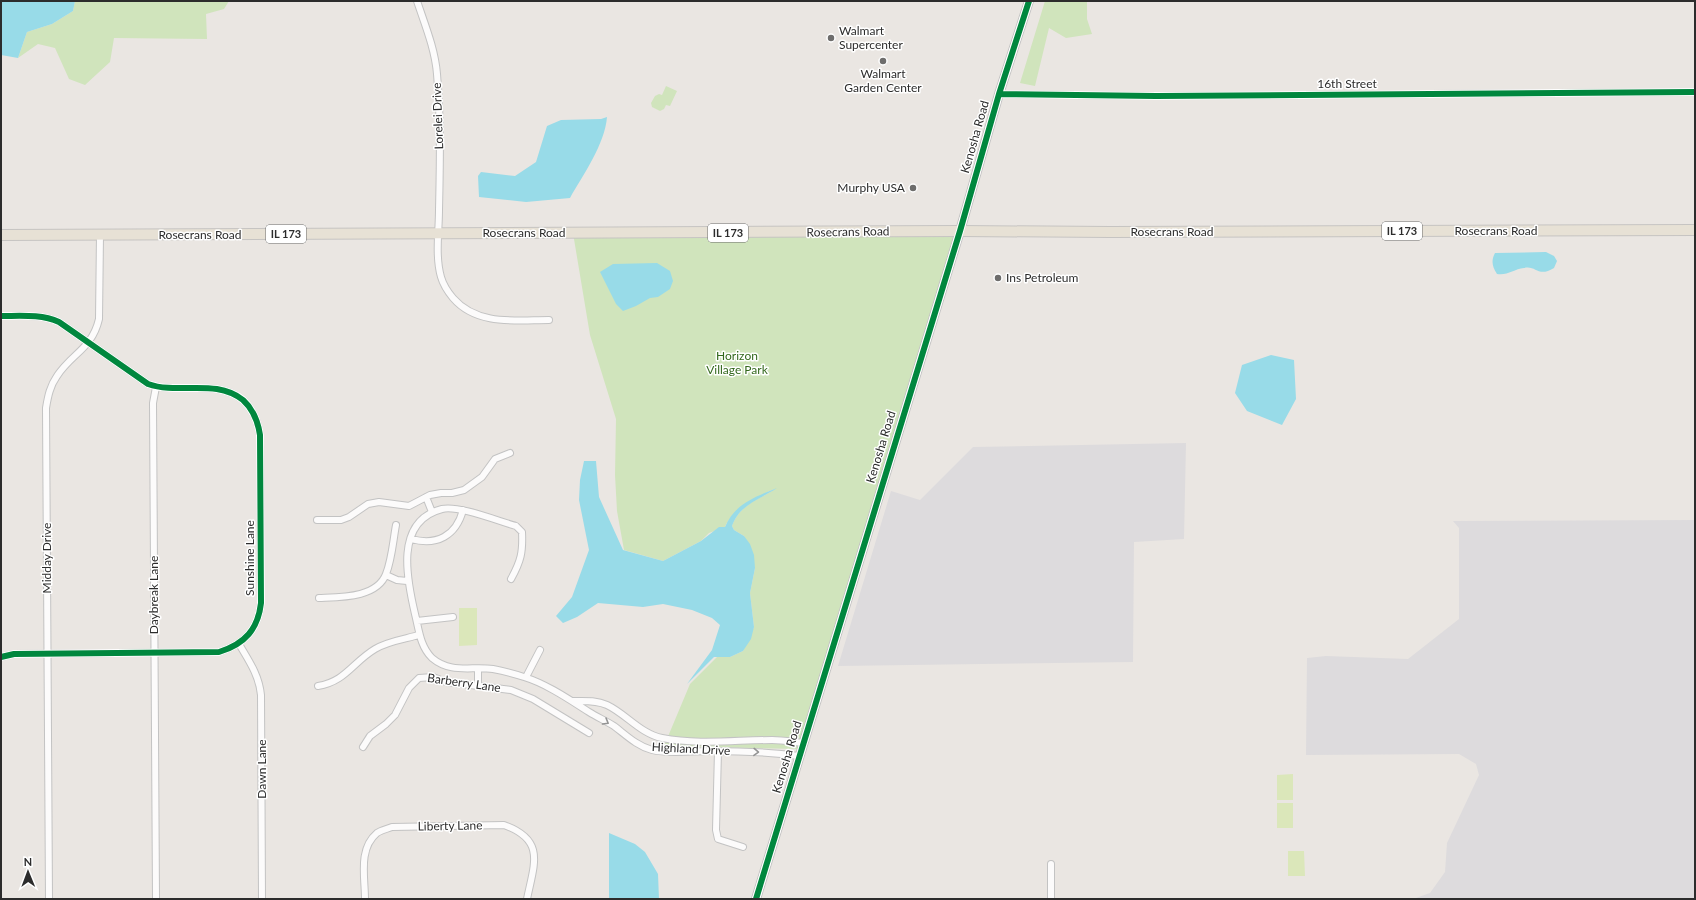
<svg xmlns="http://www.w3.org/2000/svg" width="1696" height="900" viewBox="0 0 1696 900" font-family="Lato,sans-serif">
	<rect width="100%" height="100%" fill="#eae6e2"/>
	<!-- industrial -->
	<path fill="#dddbdd" d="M1186,443L1184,539L1134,542L1133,662L838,666L891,491L920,500L973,447Z
		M1695,520V899H1364H1413L1430,893L1445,872L1447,843L1479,775L1476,764L1459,754L1306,755L1307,658L1326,656L1408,659L1459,619V528L1453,521Z"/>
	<!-- green -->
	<path fill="#d0e4bc" d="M75,1H229L224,9L206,14L207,39L114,38L110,62L85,85L69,79L55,48L38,44L18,58L27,32L52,24L73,11Z
		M1045,1H1087V19L1092,34L1066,38L1049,28L1035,86L1020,83Z
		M666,86L677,91L670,106L666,105L664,109L660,111L652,107L651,103L655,96L659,94L662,95Z
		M960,231L801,749L664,746L690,684L717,657H730L743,651L754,627L750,593L755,568L744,536L734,530L732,526C740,504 757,501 775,489C760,494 730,512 725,527L709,533L701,541L663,561L624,550L617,511L615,475L616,419L590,335L573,233Z"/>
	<!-- pitch -->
	<path fill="#dbe7ba" d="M459,608H477V645L459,646Z
		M1293,774V800H1277V775Z
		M1277,803H1293V828H1277Z
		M1288,851H1304L1305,876H1288Z"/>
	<!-- water -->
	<path fill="#98dbe8" d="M1,1H75L73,11L52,24L27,32L18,58L1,55Z
		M607,117C605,144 583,175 570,198L526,202L479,197L478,176L481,172L515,176L536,162L547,126L561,120L601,119Z
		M1546,252L1554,256L1557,261L1554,268C1538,278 1536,265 1524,268C1514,269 1507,276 1497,274C1492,266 1491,261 1495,253Z
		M657,263L670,271L673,281L670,289L658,297L650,298L636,306L623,311L616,304L600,272L613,264Z
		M1271,355L1294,360L1296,399L1282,425L1247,411L1235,393L1242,365Z
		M584,461H596L599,497L623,550L663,561L701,541L719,527H725C734,504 757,496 777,488C759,500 740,504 732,526L734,530L744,536L750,544L754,555L755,568L750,593L754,627L751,639L743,651L730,657H714L687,684L712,650L720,625L712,618L692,610L663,604L643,607L598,603L577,617L563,623L556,616L572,597L589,550L579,500L580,480Z
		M609,833L635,844L645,852L658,874L659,899H609Z"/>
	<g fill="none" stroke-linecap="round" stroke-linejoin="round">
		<defs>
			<path id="minor" d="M417,1C425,25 435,49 437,74C441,119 440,165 439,210C439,231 435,256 441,277C443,284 448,292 453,298C477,326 516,320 549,320
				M999,94L1156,96L1695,92
				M1,316C21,316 41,314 59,322L148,384C179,395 215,378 243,400C253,409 258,422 260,435L261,603C258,629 245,644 219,652L14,654L1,657
				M156,387L153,403L156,899
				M426,497L432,512
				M317,520H341L349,517L368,504L379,502L409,506L430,495L441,493H452L464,490L482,477L495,459L510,453
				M411,539C437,546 456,536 463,510
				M386,575L397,580L407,581
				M511,579C521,561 523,552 522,532L516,526C498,521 458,505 442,509C394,521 407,580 415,614C419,630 420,646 432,658C451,674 471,666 493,669C504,671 515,674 524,677C547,684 570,700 589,712C597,717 606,721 614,726C626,735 637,746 652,750C668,754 692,751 710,751C740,751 769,752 799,756
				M319,598C340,597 377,598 386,574C392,559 393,541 396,525
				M417,621L453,617
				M239,644C249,661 259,675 261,695L262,899
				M526,677L540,650
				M318,686C345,682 353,662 375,649C388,641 405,639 419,635
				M478,686V669
				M573,701C584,701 596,700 607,705C626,714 641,734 662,738C698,745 736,740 772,740C783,740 793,742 803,743
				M363,747L370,736L386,724L395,715L409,688L419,678L433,677L446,682L511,690L533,699L589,733
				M718,751L716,830L718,839L743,847
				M1051,864V899
				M49,899L46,408C48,396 50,386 57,376C72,353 92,349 99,319L100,235
				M365,899C365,877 358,849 377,833C381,830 387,829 392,827L504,825C546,840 534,864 527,899"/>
			<path id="tertiary" d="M756,899L960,231L999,94L1029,1"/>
			<path id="primary" d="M1,235L960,231L1110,232L1695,230"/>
		</defs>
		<!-- minor casing -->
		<use href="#minor" stroke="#c3c3c3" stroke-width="8"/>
		<!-- tertiary casing -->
		<use href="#tertiary" stroke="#c3c3c3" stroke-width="10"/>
		<!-- primary casing -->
		<use href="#primary" stroke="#c6c4c2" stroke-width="12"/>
		<!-- minor -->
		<use href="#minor" stroke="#fcfbfb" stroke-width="6"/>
		<!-- tertiary -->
		<use href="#tertiary" stroke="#fcfbfb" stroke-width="8"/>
		<!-- primary -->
		<use href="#primary" stroke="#e7e1d5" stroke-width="10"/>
		<defs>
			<path id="cycleway" d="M999,94L1156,96L1695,92
				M1,316C21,316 41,314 59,322L148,384C179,395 215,378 243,400C253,409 258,422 260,435L261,603C258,629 245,644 219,652L14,654L1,657
				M756,899L960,231L999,94L1029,1"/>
		</defs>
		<!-- cycleway casing -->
		<use href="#cycleway" stroke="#fff" stroke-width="8"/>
		<!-- cycleway -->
		<use href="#cycleway" stroke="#00873e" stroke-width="6"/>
	</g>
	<!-- one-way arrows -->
	<defs><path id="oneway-chevron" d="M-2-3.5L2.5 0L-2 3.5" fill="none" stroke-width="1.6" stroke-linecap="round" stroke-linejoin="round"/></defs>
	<g stroke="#949494">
		<use href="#oneway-chevron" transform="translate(606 722) rotate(30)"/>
		<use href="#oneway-chevron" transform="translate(756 752) rotate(2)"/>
	</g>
	<!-- markers -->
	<g fill="#6e6d6c" stroke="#fff" stroke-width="1.5">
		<circle cx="831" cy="38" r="4"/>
		<circle cx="883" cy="61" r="4"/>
		<circle cx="913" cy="188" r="4"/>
		<circle cx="998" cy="278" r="4"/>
	</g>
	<g text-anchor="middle" stroke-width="3" stroke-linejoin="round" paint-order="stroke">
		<!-- shield labels -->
		<g fill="#fff" stroke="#6b6b6b" stroke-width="1">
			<rect x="1382" y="222" width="40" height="18" rx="3"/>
			<rect x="708" y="224" width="40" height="18" rx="3"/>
			<rect x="266" y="225" width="40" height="18" rx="3"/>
		</g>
		<g font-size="11" font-weight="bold" fill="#2c2c2c">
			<text x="1402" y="235">IL 173</text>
			<text x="728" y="237">IL 173</text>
			<text x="286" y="238">IL 173</text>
		</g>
		<!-- poi labels -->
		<g font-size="12" fill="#2c2c2c" stroke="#fff" text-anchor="start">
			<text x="839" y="35">Walmart<tspan x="839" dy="14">Supercenter</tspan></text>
			<text x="883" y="78" text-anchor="middle">Walmart<tspan x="883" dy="14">Garden Center</tspan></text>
			<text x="905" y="192" text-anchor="end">Murphy USA</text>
			<text x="1006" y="282">Ins Petroleum</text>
		</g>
		<!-- street labels -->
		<g font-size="12" fill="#2c2c2c" stroke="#fff">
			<text x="1347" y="88">16th Street</text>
			<text transform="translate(438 116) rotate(-92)" y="4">Lorelei Drive</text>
			<text transform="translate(975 137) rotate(-74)" y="4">Kenosha Road</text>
			<text x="1496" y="235">Rosecrans Road</text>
			<text transform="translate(848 232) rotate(-1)" y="4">Rosecrans Road</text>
			<text x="1172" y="236">Rosecrans Road</text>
			<text x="524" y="237">Rosecrans Road</text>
			<text x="200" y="239">Rosecrans Road</text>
			<text transform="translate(881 447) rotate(-73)" y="4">Kenosha Road</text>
			<text transform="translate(47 558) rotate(-90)" y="4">Midday Drive</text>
			<text transform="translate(250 558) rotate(-90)" y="4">Sunshine Lane</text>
			<text transform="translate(154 595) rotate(-90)" y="4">Daybreak Lane</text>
			<text transform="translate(464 683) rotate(8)" y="4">Barberry Lane</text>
			<text transform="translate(691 749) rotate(3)" y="4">Highland Drive</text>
			<text transform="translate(787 757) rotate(-73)" y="4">Kenosha Road</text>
			<text transform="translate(262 769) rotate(-90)" y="4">Dawn Lane</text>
			<text transform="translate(450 826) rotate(-1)" y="4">Liberty Lane</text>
		</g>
		<!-- park labels -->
		<g font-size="12" fill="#33681d" stroke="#fff">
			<text x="737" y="360">Horizon<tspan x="737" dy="14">Village Park</tspan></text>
		</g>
	</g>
	<!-- border -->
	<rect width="1696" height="900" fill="none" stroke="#2c2c2c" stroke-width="4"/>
	<!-- north arrow -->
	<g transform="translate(28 872) rotate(359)" stroke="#ffffff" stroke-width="3" paint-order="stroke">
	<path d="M0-3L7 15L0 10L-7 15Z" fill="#2c2c2c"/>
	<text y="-6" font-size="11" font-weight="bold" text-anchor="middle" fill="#2c2c2c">N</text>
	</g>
</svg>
